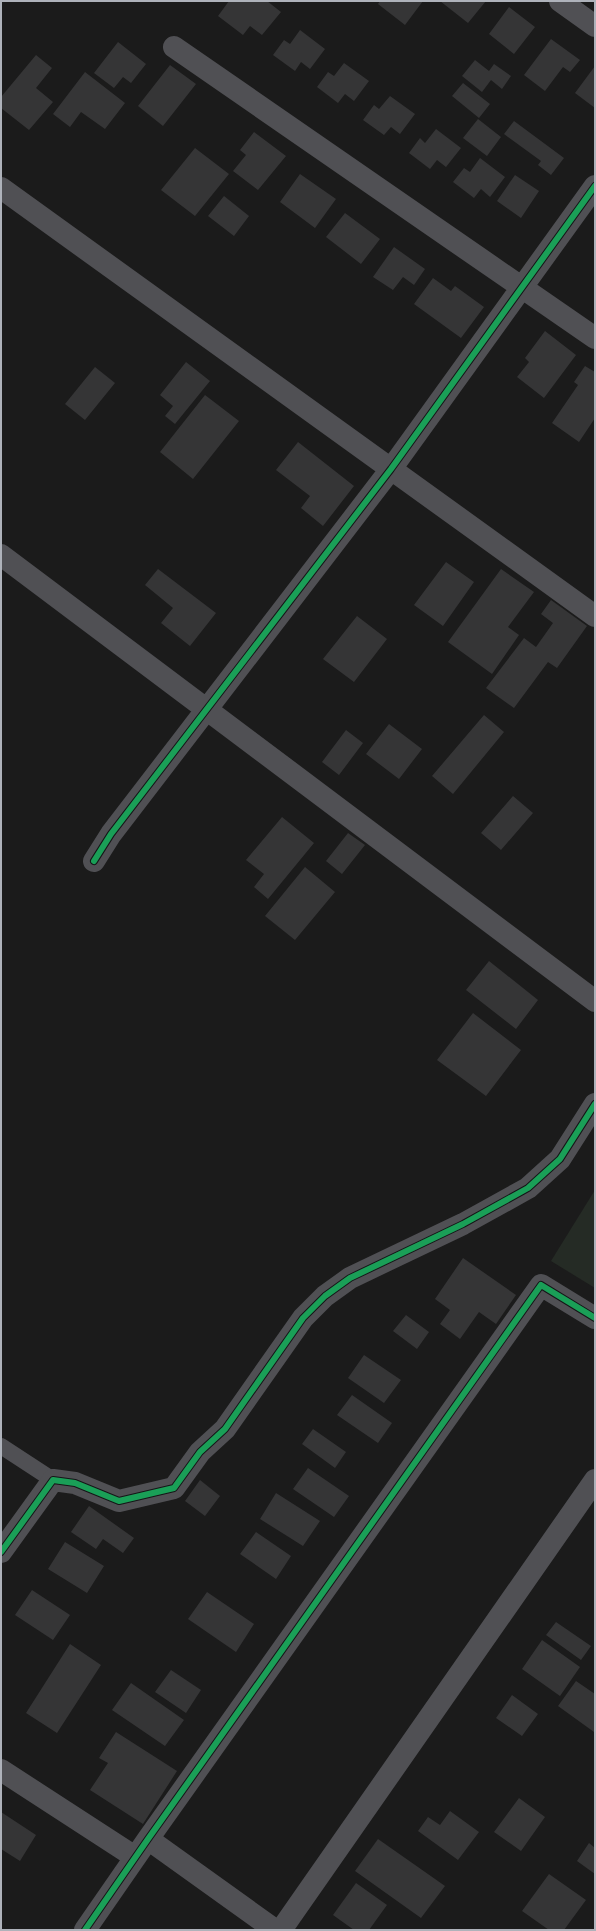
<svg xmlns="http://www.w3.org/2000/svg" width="596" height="1931" viewBox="0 0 596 1931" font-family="Karla,sans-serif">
	<rect width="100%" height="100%" fill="#1b1b1b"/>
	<!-- green -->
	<path fill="#252b25" d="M595,1190V1288L551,1261Z"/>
	<!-- building -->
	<path fill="#353536" d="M229,1H267L281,12L262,35L250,26L243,35L218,16Z
		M380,1H423L405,25L378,4Z
		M440,1H486L468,23Z
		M509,7L535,27L514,54L489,34Z
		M300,30L325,49L310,69L301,62L295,71L273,55L284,40L290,44Z
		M551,39L580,60L570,72L563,67L545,91L524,75Z
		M118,42L146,64L131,83L123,77L114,88L94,73Z
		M36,55L52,68L36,88L53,102L29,130L1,108V97Z
		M475,60L489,71L494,64L511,76L502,89L491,80L482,92L462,76Z
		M344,63L369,81L354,101L345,94L338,103L317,87L328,72L334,76Z
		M170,65L196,84L163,126L138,106Z
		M595,66V108L575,93Z
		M85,72L125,103L105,129L81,112L70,127L53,114Z
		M463,83L490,104L479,118L452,96Z
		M390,96L415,114L400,134L391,127L384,135L363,120L374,105L379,109Z
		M478,119L501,137L487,156L463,138Z
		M514,121L564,158L551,175L538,165L541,161L504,134Z
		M436,129L461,148L446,167L437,160L430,169L409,153L420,138L425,143Z
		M254,132L286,156L258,190L233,171L246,155L240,150Z
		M195,148L229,174L195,216L161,190Z
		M480,158L505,177L490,197L481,189L474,198L453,182L464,168L470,172Z
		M300,174L336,199L315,228L280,202Z
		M515,175L539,191L521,218L497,201Z
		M224,196L249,216L234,236L208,216Z
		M345,213L380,239L361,264L326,237Z
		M394,247L425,269L414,285L403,277L393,290L373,277Z
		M433,278L451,291L455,286L484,307L461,338L414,304Z
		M545,331L576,355L544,398L517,377L529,362L525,358Z
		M186,362L210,381L175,424L165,416L173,406L160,395Z
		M585,366L595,372V418L579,442L552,423L578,385L574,382Z
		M95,367L115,383L85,420L65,404Z
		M205,395L239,421L193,479L160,452Z
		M298,442L354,486L323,526L301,508L310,496L276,470Z
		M446,562L474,582L443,626L414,605Z
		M158,569L216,613L190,646L161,623L173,608L145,585Z
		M501,569L534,592L508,627L519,635L492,674L448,642Z
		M551,600L587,626L557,668L548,662L514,708L486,688L524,638L536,647L553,623L541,614Z
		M357,616L387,639L354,682L323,659Z
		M484,715L504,732L453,794L432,776Z
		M389,724L422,749L399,779L366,754Z
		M346,730L363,743L339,775L322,762Z
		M513,796L533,813L501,850L481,833Z
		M282,817L314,843L268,899L254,887L264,874L246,860Z
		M348,833L365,845L342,874L326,861Z
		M305,867L335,892L295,940L265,916Z
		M489,961L538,1000L516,1029L466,990Z
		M473,1013L521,1050L486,1096L437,1060Z
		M463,1258L516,1295L496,1324L479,1312L460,1339L440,1324L450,1310L435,1299Z
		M406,1315L429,1332L417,1349L393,1331Z
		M364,1355L401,1380L384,1403L348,1378Z
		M352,1395L392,1423L378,1443L337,1415Z
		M313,1429L346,1452L335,1468L302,1444Z
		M308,1468L349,1496L334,1517L293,1489Z
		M200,1480L220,1496L205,1516L185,1501Z
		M276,1493L320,1521L303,1546L260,1519Z
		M89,1506L134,1538L123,1553L103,1539L96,1549L71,1532Z
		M256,1532L291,1556L276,1579L240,1554Z
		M65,1542L104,1566L87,1593L48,1569Z
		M32,1590L70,1615L53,1640L15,1615Z
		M207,1592L254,1624L236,1652L188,1619Z
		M556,1622L591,1646L581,1660L546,1635Z
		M542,1640L580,1667L560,1696L522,1669Z
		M70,1644L101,1665L57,1733L26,1713Z
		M171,1670L201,1690L186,1713L155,1692Z
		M576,1681L595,1694L594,1732L558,1706Z
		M131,1683L184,1720L165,1746L112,1710Z
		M512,1695L538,1714L522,1736L496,1718Z
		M116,1732L177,1771L143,1824L90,1790L108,1763L99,1758Z
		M519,1798L545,1817L521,1851L494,1832Z
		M450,1811L479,1832L458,1860L418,1831L428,1817L440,1825Z
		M1,1812L36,1835L20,1861L1,1849Z
		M378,1839L445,1886L421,1918L355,1871Z
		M589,1843L595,1848V1874L577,1861Z
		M549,1874L586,1900L564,1930H549L522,1911Z
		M356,1883L387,1905L369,1930H354L333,1915Z"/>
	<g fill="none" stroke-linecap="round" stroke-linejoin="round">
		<!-- service -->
		<path stroke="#505054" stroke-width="16" d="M1,1446L53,1480"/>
		<!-- minor -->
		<path stroke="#505054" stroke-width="22" d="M560,1L595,26
			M174,47L595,338
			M1,188L595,616
			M1,555L595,1001
			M94,861L111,834L391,469L595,186
			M1,1552L53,1480L75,1483L119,1501L174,1488L200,1452L225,1429L303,1318L325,1296L350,1278L463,1224L528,1188L560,1159L595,1104
			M1,1770L135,1857
			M148,1839L275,1930
			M85,1930L148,1839L541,1285L595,1318
			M281,1930L595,1480"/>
		<defs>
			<path id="cycleway" d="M94,861L111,834L391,469L595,186
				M1,1552L53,1480L75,1483L119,1501L174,1488L200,1452L225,1429L303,1318L325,1296L350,1278L463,1224L528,1188L560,1159L595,1104
				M85,1930L148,1839L541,1285L595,1318"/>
		</defs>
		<!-- cycleway casing -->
		<use href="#cycleway" stroke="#151517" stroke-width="8"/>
		<!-- cycleway -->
		<use href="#cycleway" stroke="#1a9f57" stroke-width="6"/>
	</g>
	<!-- border -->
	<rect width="596" height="1931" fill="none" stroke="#aeb2ba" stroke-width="4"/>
</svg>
